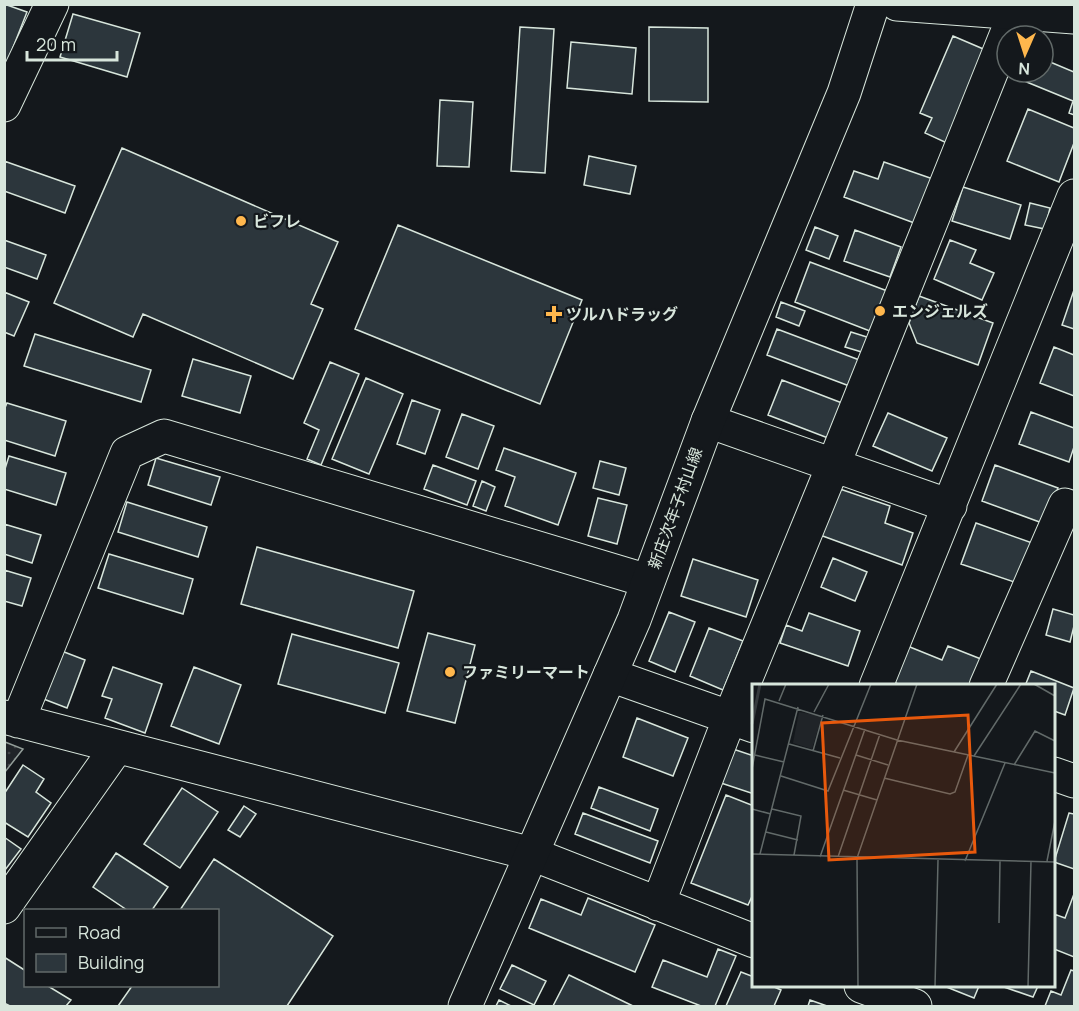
<svg xmlns="http://www.w3.org/2000/svg" width="1079" height="1011" viewBox="0 0 1079 1011" font-family="Manrope,'Noto Sans JP',sans-serif">
	<defs>
		<pattern id="park-dots" width="8" height="8" patternUnits="userSpaceOnUse" patternTransform="scale(1.5)"><rect width="8" height="8" fill="#202428"/><path d="M2 2h.1M6 6h.1" fill="none" stroke="#404447" stroke-width="1.8" stroke-linecap="round"/></pattern>
	</defs>
	<rect width="100%" height="100%" fill="#14181c"/>
	<!-- park -->
	<path fill="url(#park-dots)" stroke="#939e99" stroke-width="1.5" d="M5,742L23,749L5,772L4,742Z"/>
	<!-- building -->
	<path fill="#2c363c" stroke="#d8e6dc" stroke-width="1.5" d="M4,4L27,12L5,68H4Z
		M73,14L140,33L127,77L60,57Z
		M520,27L554,29L545,173L511,171Z
		M649,27L708,28V102L649,101Z
		M953,36L988,51L949,144L925,133L932,118L920,113Z
		M571,42L636,48L632,94L567,88Z
		M1043,59L1074,72V115L1069,113L1073,101L1012,76L1013,72H1043Z
		M440,100L473,102L469,167L437,166Z
		M1028,109L1074,128V143L1059,182L1007,161Z
		M122,148L338,242L311,304L323,309L293,379L143,314L133,337L54,303Z
		M589,156L636,166L630,194L584,185Z
		M4,161L75,186L65,213L4,191Z
		M884,162L933,179L917,224L844,197L854,171L878,179Z
		M963,187L1021,205L1010,239L952,221Z
		M1030,203L1050,208L1045,229L1025,225Z
		M398,225L582,300L540,404L355,329Z
		M815,227L838,236L829,259L806,250Z
		M855,230L901,247L890,277L844,261Z
		M4,240L46,255L37,279L4,267Z
		M950,240L976,250L970,263L994,273L982,300L934,279Z
		M810,262L890,292L875,333L795,302Z
		M1074,290V329L1062,325Z
		M4,292L29,302L14,336L4,332Z
		M919,296L993,323L978,365L917,343L909,323Z
		M781,302L805,311L799,326L776,317Z
		M777,329L862,361L852,387L767,355Z
		M851,332L870,338L865,353L845,347Z
		M35,334L151,370L141,402L24,366Z
		M1054,347L1074,355V396L1040,383Z
		M193,359L251,376L240,413L182,396Z
		M330,362L359,374L321,465L307,459L319,430L304,423Z
		M366,378L403,394L369,474L332,459Z
		M782,380L842,403L828,438L768,415Z
		M412,400L440,410L425,454L397,444Z
		M7,403L66,421L55,456L4,440V410Z
		M1031,412L1074,428V447L1069,462L1019,444Z
		M888,413L947,438L932,471L873,446Z
		M462,414L494,426L478,469L446,457Z
		M504,448L576,473L558,525L505,506L515,477L496,470Z
		M9,456L66,473L56,505L4,489V472Z
		M156,458L220,477L211,505L148,485Z
		M600,461L626,468L619,495L593,488Z
		M433,465L476,481L467,505L424,489Z
		M995,465L1058,488L1045,524L982,501Z
		M482,481L495,487L486,511L473,506Z
		M837,488L890,506L885,523L913,533L902,565L820,535Z
		M598,498L627,505L617,544L588,536Z
		M127,502L207,527L198,557L118,532Z
		M976,523L1035,544L1020,584L961,564Z
		M4,524L41,535L32,563L4,554Z
		M257,547L414,591L398,648L241,604Z
		M109,554L193,579L183,614L98,588Z
		M833,558L867,572L855,601L821,587Z
		M693,559L758,580L746,617L681,596Z
		M4,570L31,578L22,606L4,601Z
		M1053,609L1074,615V626L1070,642L1046,635Z
		M669,612L695,622L675,672L649,661Z
		M809,613L860,631L848,666L780,643L786,625L802,631Z
		M709,628L743,641L723,690L690,676Z
		M428,633L475,645L455,723L407,711Z
		M292,634L399,663L385,713L278,684Z
		M905,645L942,660L948,646L986,661L976,686H903L891,681Z
		M59,650L85,660L67,708L41,698Z
		M113,667L162,684L145,733L105,718L112,699L102,696Z
		M194,667L241,685L219,744L171,726Z
		M1031,671L1074,688L1065,715L1054,711V686H1025Z
		M637,718L688,738L673,776L623,757Z
		M727,747L754,756V794L715,781Z
		M23,765L44,779L36,792L51,803L28,837L4,822V794Z
		M599,787L658,809L650,831L591,808Z
		M182,788L218,812L180,868L144,844Z
		M726,795L754,806V892L748,905L691,883Z
		M244,806L256,814L240,837L228,830Z
		M583,813L658,841L650,863L575,834Z
		M1069,813L1074,814V869L1054,862Z
		M4,837L21,849L5,870H4Z
		M116,853L168,887L152,910H127L93,887Z
		M214,859L333,936L287,1006H118L132,986H218V910H180Z
		M1074,894V957L1054,949V914L1065,918Z
		M588,898L655,925L635,972L529,928L541,899L581,915Z
		M718,949L736,956L715,1006H701L652,987L663,960L707,977Z
		M4,957L26,971V986H48L71,1000L66,1006H10L4,1003Z
		M512,965L546,981L534,1005L500,989Z
		M1071,970L1074,971V1006H1045L1051,991L1061,995Z
		M741,972L754,977V986H772L781,990L774,1006H726Z
		M569,975L633,1006H553Z
		M944,986H979L974,998Z
		M1001,986H1038L1033,997Z
		M499,1000L511,1006H496Z
		M810,1000L827,1006H808Z"/>
	<g fill="none" stroke-linecap="round" stroke-linejoin="round">
		<defs>
			<path id="minor" d="M4,105L52,4
				M708,421L950,506
				M610,675L754,726
				M876,686L1074,196
				M986,686L1065,505L1074,509
				M4,717L532,854L754,941
				M18,721L127,453L164,436L648,581
				M1054,774L1074,781
				M658,904L730,717L833,466L1015,13
				M4,907L117,747
				M861,986L915,1006"/>
			<path id="major" d="M897,4L1074,17
				M465,1006L634,620L708,421L844,93L873,4"/>
		</defs>
		<!-- minor casing -->
		<use href="#minor" stroke="#d8e6dc" stroke-width="35"/>
		<!-- major casing -->
		<use href="#major" stroke="#d8e6dc" stroke-width="35"/>
		<!-- minor -->
		<use href="#minor" stroke="#14181c" stroke-width="33"/>
		<!-- major -->
		<use href="#major" stroke="#14181c" stroke-width="33"/>
	</g>
	<!-- markers -->
	<g fill="#ffb74d" stroke="#14181c" stroke-width="2">
		<circle cx="241" cy="221" r="6"/>
		<circle cx="880" cy="311" r="6"/>
		<path d="M551 305h6v6h6v6h-6v6h-6v-6h-6v-6h6z"/>
		<circle cx="450" cy="672" r="6"/>
	</g>
	<g text-anchor="middle" stroke-width="4.5" stroke-linejoin="round" paint-order="stroke">
		<!-- poi labels -->
		<g font-size="16" font-weight="bold" fill="#d8e6dc" stroke="#14181c" text-anchor="start">
			<text x="253" y="227">ビフレ</text>
			<text x="892" y="317">エンジェルズ</text>
			<text x="566" y="320">ツルハドラッグ</text>
			<text x="462" y="678">ファミリーマート</text>
		</g>
		<!-- street labels -->
		<g font-size="16" fill="#d8e6dc" stroke="#14181c">
			<text transform="translate(675 508) rotate(-70)" y="6">新庄次年子村山線</text>
		</g>
	</g>
	<!-- overview -->
	<g transform="translate(752 684)">
		<rect width="303" height="303" fill="#14181c"/>
		<path d="M47,28L70,32L60,65L41,59Z" fill="#202428"/>
		<path fill="none" stroke="#363b3e" stroke-width="3" d="M0,40L8,0"/>
		<path fill="none" stroke="#626a69" stroke-width="1.5" d="M282,0L303,12M27,17L34,0M62,28L77,0M37,60L88,74M61,67L71,31M202,68L245,0M3,71L32,78M104,71L136,81M222,72L269,0M262,81L283,47L303,57M0,85L13,15L145,56L303,89M29,92L76,107L119,0M132,94L198,110L203,108L216,71M91,106L125,116M0,125L19,130M20,125L49,132L42,171M14,148L46,156M0,170L303,178M8,170L46,23M68,173L113,45M86,173L128,50M213,177L253,79M295,177L303,137M247,239L248,177M23,303H162M106,303L105,174L165,0M183,303L186,176M276,303L279,177"/>
		<path fill="#e8590c" fill-opacity="0.15" stroke="#e8590c" stroke-width="3" d="M216,31L223,168L77,176L70,39Z"/>
		<rect width="303" height="303" fill="none" stroke="#d8e6dc" stroke-width="3"/>
	</g>
	<!-- border -->
	<rect width="1079" height="1011" fill="none" stroke="#d8e6dc" stroke-width="12"/>
	<!-- legend -->
	<rect x="24" y="909" width="195" height="78" fill="#14181c" stroke="#626a69" stroke-width="1.5"/>
	<rect x="36" y="928" width="30" height="9" fill="#14181c" stroke="#626a69" stroke-width="1.5"/>
	<text x="78" y="939" font-size="18" fill="#d8e6dc">Road</text>
	<rect x="36" y="954" width="30" height="18" fill="#2c363c" stroke="#626a69" stroke-width="1.5"/>
	<text x="78" y="969" font-size="18" fill="#d8e6dc">Building</text>
	<!-- north arrow -->
	<g transform="translate(1025 54) rotate(183)"><circle r="28" fill="#14181c" stroke="#626a69" stroke-width="1.5"/>
	<path d="M0-4.5L10 22L0 15L-10 22Z" fill="#ffb74d"/>
	<text y="-9" font-size="16" font-weight="bold" text-anchor="middle" fill="#d8e6dc">N</text>
	</g>
	<!-- scale -->
	<path d="M27 51v9h90v-9" fill="none" stroke="#d8e6dc" stroke-width="3"/>
	<text x="36" y="51" font-size="18" fill="#d8e6dc" stroke="#14181c" stroke-width="4.5" paint-order="stroke">20 m</text>
</svg>
